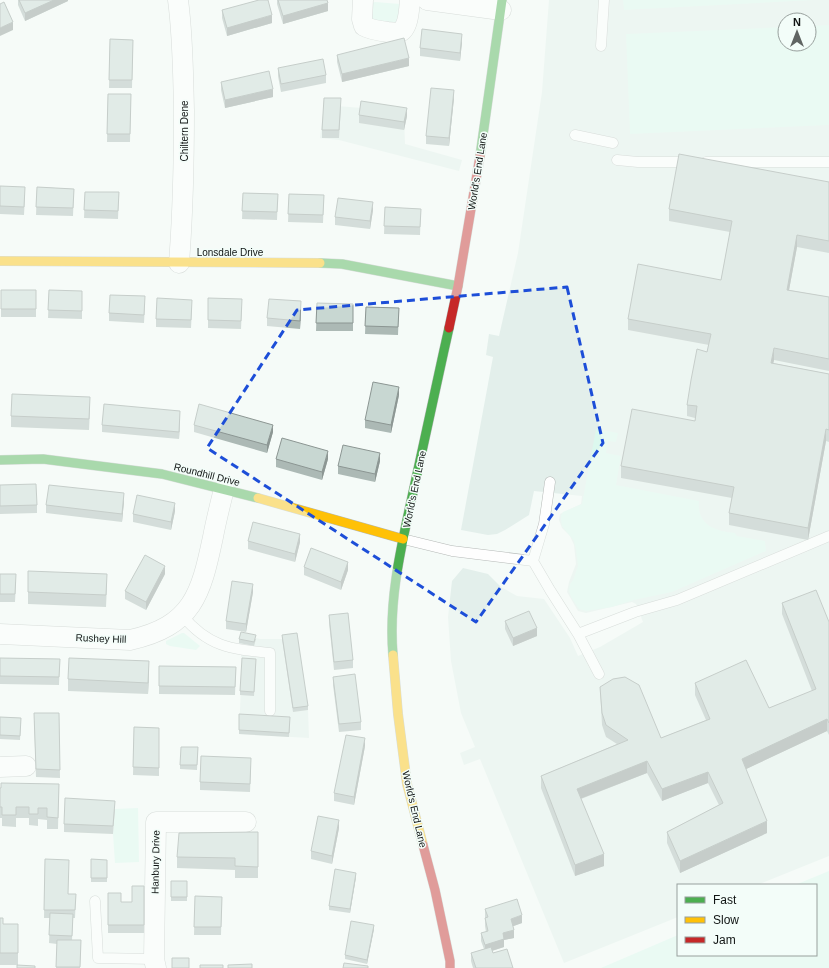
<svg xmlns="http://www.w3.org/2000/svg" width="829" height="968" viewBox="0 0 829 968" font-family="Arial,sans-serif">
	<rect width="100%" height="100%" fill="#f5fbf8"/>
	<!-- built -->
	<path fill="#e3efeb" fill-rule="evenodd" d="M549,0H829V856L757,885H678V917L564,963L480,759L464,765L460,753L475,747L461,713L451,661L448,617L452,581L463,568L488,574L501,587L517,596L544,599L570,638L578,656L600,647L643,622L636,604L632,602L586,613L578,611L567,592L569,582L576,564L574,545L570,536L562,528L559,520L560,514L581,504L582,496L534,491L529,515L505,530L497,534L488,535L461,530L493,357L486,355L489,334L499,336L518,253L542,92ZM785,20H809V44H785Z
		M324,105L362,108L404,115L405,144L462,160L459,171L339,140L320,138Z
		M241,634L260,639H282L297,637L308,710L309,738L239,734L242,662L239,643Z"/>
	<!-- green -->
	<path fill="#dcf8ee" d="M623,0H815L624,10Z
		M375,2L400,4V24L371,23L372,3Z
		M829,25V125L630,134L626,34L785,27V44H809V26Z
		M596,429L618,433L616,442L608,441L606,453L621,456L616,485L699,501C697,525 715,531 735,533L737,536L765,541L766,551L672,592L634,600L612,607L586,611L579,609L571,597L569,591L570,584L573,580L578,566L576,550L574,541L562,526L561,520V516L563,512L582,504Z
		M182,633H184L200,646L196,650L170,646L166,644V641Z
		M138,808L139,862L115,863L113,834L115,809Z
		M829,871V968H601L678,935V955H816V885H795Z"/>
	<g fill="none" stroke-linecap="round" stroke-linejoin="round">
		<defs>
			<path id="lane" d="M601,46L604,0
				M575,135L613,143
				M617,160L638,162H690
				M706,162H829
				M403,539L452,551L533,561L544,524L550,482
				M533,561L550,590L578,634L635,612L677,600L829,536
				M182,615C208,647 231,649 270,653V711
				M578,634L599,674
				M95,901L98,958L154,959"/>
			<path id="street" d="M178,0C183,37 183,73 184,110C184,161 183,212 179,263
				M363,0L362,19L364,26C371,30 379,31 388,32C390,32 395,33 397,33C409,31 409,9 410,0
				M427,0L501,10
				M0,634L130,640C193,626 201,594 213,537C216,521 220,505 224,489
				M0,767L26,766
				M156,968L154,959L156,822H246"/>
			<path id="fast" d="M480,156L502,0
				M320,263L342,264L458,286
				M0,460L43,459L162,474L258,498
				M393,655C388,599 402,543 414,488C426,434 437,381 449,328"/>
			<path id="slow" d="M0,261L320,263
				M258,498L403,539
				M393,655L398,714L407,784L423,845"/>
			<path id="jam" d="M449,328L458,286L480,156
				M423,845L435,890L450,961V968"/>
		</defs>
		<!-- lane casing -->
		<use href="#lane" stroke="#b5b9b7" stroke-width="11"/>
		<!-- street casing -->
		<use href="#street" stroke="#b5b9b7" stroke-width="21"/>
		<!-- fast casing -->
		<use href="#fast" stroke="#b5b9b7" stroke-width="10"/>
		<!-- slow casing -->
		<use href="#slow" stroke="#b5b9b7" stroke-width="10"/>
		<!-- jam casing -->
		<use href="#jam" stroke="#b5b9b7" stroke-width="10"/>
		<!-- lane -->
		<use href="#lane" stroke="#fefefe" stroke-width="10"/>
		<!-- street -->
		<use href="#street" stroke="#fefefe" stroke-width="20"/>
		<!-- fast -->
		<use href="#fast" stroke="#4caf50" stroke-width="9"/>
		<!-- slow -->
		<use href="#slow" stroke="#ffc107" stroke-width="9"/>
		<!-- jam -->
		<use href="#jam" stroke="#c62828" stroke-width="9"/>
	</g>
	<!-- wall -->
	<path fill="#acb9b5" d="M18,0H68V1L25,21L18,5Z
		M277,0H327L328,11L283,24L277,4Z
		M222,10L272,23L227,36L222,18Z
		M110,39L133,40L132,88H109Z
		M462,42L460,61L420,56V48Z
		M337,55L409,66L342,82L337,62Z
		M278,68L326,75V83L281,92L278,76Z
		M221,82L273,97L225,108L221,90Z
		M108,94H131L130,142H107Z
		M454,98L449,146L426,144V136Z
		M341,106L339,138H322V130Z
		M359,115L407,116L404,130L359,123Z
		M829,182V253L797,247L789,290L829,297V371L774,360L773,363L829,374V442L826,441L808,540L729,525V513L732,498L621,478V466L695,421V418L687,416V405L707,352L709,345L628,330V319L721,280L730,232L669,221V209Z
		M0,186L25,195L24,215L0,214Z
		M37,187L74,189L73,216L36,215Z
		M85,192H119L118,219L84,218Z
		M243,193L278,194L277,220L242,219Z
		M289,194L324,195L323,223L288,222Z
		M385,207L421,209L420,235L384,234Z
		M373,210L370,229L335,225V217Z
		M1,290H36V317H1Z
		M49,290L82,299V319L48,318Z
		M317,303L353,304V331H316Z
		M145,304L144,323L109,321V313Z
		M242,307L241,329L208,328V320Z
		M366,307L399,308L398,335L365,334Z
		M192,308L191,328L156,327V319Z
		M301,309L300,329L267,326V318Z
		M399,395L391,433L365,428V420Z
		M90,409L89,430L11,427V416Z
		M180,419L179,439L102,432V425Z
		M194,425L273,432L267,453L194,432Z
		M276,459H328L322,480L276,467Z
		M380,461L375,482L338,474V466Z
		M0,485L37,505V513L0,514Z
		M124,501L122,522L46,513V505Z
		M175,511L171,530L133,522V514Z
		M248,541L300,542L295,562L248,549Z
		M304,567L348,570L341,590L304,575Z
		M0,574L16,582L15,602H0Z
		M165,574L146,610L125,599V591Z
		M107,585L106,607L28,604V592Z
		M253,592L246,632L226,629V621Z
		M782,603L829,622V735L827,731L746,769L767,833L680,873L667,843V832L719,805L708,783L662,801L647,773L581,799L604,866L575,876L541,788V776L617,744L606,737L602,725L600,687L661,738L706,720L695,695V683L769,708L812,691L782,614Z
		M329,615L353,660V668L334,670L329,623Z
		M505,621L537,636L513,646L505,629Z
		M282,635L308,706V710L293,712L282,639Z
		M239,639H256L254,646L239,643Z
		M0,658L60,659L59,685L0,684Z
		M256,663L254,696L240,695V691Z
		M159,666L236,667L235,695L159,694Z
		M149,673L148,694L68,691V679Z
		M333,677L361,722V730L339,732L333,685Z
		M59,713L60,778L36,777L34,721Z
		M239,714L290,721L289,737L239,734Z
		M0,717L21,718L20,740L0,739Z
		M134,727L159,728V776L133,775Z
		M365,746L354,805L334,801V793Z
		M198,747L197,770L180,769V765Z
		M251,766L250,792L200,790V782Z
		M59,784L58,829H47V820L38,819V826L29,825V818H16V827L2,826V818H0V788Z
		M115,809L113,834L64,832V824Z
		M339,828L332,864L311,859V851Z
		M258,832V878H235V870L177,868V857Z
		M45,859L68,894H76L75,918H73L72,940H81L80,968H56L57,944L49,943L50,918H44Z
		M91,859L107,860V882H91Z
		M356,877L350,913L329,910V906Z
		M171,881H187V901H171Z
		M144,886V933H108V893L121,902H132Z
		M195,896L222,897L221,935H194Z
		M485,909L522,923L513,926L514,938L504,940V947L492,951L493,953L513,968H473L471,961V953L484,949L481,941V933L486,932L485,926Z
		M0,918L3,924H18V965H0Z
		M374,929L367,964L345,959V955Z"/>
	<!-- shaded-wall -->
	<path fill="#8c9693" d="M54,0H68V1L25,21V13Z
		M328,3V11L283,24V16Z
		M272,15V23L227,36V28Z
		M13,22V30L0,36V28Z
		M462,34V42L460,61V53Z
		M409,58V66L342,82V74Z
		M273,89V97L225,108V100Z
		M454,90V98L449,146V138Z
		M407,108V116L404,130V122Z
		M373,202V210L370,229V221Z
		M797,235V247L787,301V290Z
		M301,301V309L300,329V321Z
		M774,348V360L771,375V363Z
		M399,387V395L391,433V425Z
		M180,411V419L179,439V432Z
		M273,425V432L267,453V445Z
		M826,429V441L808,540V528Z
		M328,451V459L322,480V472Z
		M380,453V461L375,482V474Z
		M124,493V501L122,522V514Z
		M175,503V511L171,530V522Z
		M300,534V542L295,562V554Z
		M348,562V570L341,590V582Z
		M165,566V574L146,610V602Z
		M253,584V592L246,632V624Z
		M537,628V636L513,646V638Z
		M149,661V673L148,694V683Z
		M827,719V731L742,771V759Z
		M365,738V746L354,805V797Z
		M647,761V773L577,800V789Z
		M708,772V783L662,801V789Z
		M339,820V828L332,864V856Z
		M767,821V833L680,873V861Z
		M604,854V866L575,876V865Z
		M356,873V877L350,913V909Z
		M522,915V923L511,927V919Z
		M374,925V929L367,964V960Z
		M514,930V938L504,940V947L485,953V945L503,933Z"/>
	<!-- building -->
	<path fill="#c8d7d2" stroke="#8c9693" d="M19,0H54L25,13Z
		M259,0H268L272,15L227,28L222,10Z
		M278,0H327L328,3L283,16Z
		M4,2L13,22L0,28V4Z
		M422,29L462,34L460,53L420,48Z
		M404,38L409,58L342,74L337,55Z
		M110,39L133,40L132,80H109Z
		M323,59L326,75L281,84L278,68Z
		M269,71L273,89L225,100L221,82Z
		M431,88L454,90L449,138L426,136Z
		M108,94H131L130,134H107Z
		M324,98H341L339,130H322Z
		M361,101L407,108L404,122L359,115Z
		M679,154L829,182V241L797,235L787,290L829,297V359L774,348L771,363L829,374V430L826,429L808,528L729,513L734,487L621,466L632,409L695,421L697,406L687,405L691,380L697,349L707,352L711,334L628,319L638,264L721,280L732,221L669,209Z
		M0,186L25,187L24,207L0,206Z
		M37,187L74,189L73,208L36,207Z
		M85,192H119L118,211L84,210Z
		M243,193L278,194L277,212L242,211Z
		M289,194L324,195L323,215L288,214Z
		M338,198L373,202L370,221L335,217Z
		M385,207L421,209L420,227L384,226Z
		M1,290H36V309H1Z
		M49,290L82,291V311L48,310Z
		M110,295L145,296L144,315L109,313Z
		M157,298L192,300L191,320L156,319Z
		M208,298L242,299L241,321L208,320Z
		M269,299L301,301L300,321L267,318Z
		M317,303L353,304V323H316Z
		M366,307L399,308L398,327L365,326Z
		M373,382L399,387L391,425L365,420Z
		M12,394L90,397L89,419L11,416Z
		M104,404L180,411L179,432L102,425Z
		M199,404L273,425L267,445L194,425Z
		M282,438L328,451L322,472L276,459Z
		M343,445L380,453L375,474L338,466Z
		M36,484L37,505L0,506V485Z
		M49,485L124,493L122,514L46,505Z
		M137,495L175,503L171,522L133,514Z
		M253,522L300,534L295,554L248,541Z
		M311,548L348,562L341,582L304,567Z
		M145,555L165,566L146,602L125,591Z
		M28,571L107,574L106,595L28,592Z
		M0,574H16L15,594H0Z
		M232,581L253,584L246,624L226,621Z
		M816,590L829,622V723L827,719L742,759L767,821L680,861L667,832L723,803L708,772L662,789L647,761L577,789L604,854L575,865L541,776L628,740L606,725L602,713L600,687L613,679L625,677L639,685L661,738L710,719L695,683L746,660L769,708L816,689L782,603Z
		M529,611L537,628L513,638L505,621Z
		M348,613L353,660L334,662L329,615Z
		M241,632L256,635L254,642L239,639Z
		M297,633L308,706L293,708L282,635Z
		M0,658L60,659L59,677L0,676Z
		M69,658L149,661L148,683L68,679Z
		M242,658L256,659L254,692L240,691Z
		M159,666L236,667L235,687L159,686Z
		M355,674L361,722L339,724L333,677Z
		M34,713H59L60,770L36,769Z
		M239,714L290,717L289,733L239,730Z
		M0,717L21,718L20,736L0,735Z
		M134,727L159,728V768L133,767Z
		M346,735L365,738L354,797L334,793Z
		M181,747H198L197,765H180Z
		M201,756L251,758L250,784L200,782Z
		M1,783L59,784L58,818L47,817V808H38V814H29V807H16V815H2V807H0V788H1Z
		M65,798L115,801L113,826L64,824Z
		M318,816L339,820L332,856L311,851Z
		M258,832V867L235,866V858L177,857L179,833Z
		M45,859L69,860L68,894H76L75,910H44Z
		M91,859L107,860V878H91Z
		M335,869L356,873L350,909L329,906Z
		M171,881H187V897H171Z
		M132,886H144V925H108V893H121V902H132Z
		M195,896L222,897L221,927H194Z
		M517,899L522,915L511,919L514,930L503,933L504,939L485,945L481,933L488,931L485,918L488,917L485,909Z
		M50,913L73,914L72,936L49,935Z
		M0,918H3V924H18V953H0Z
		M351,921L374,925L367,960L345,955Z
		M57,940H81L80,967H56Z
		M491,947L493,953L507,949L513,968H476L471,953Z
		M172,958H189V968H172Z
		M344,963L368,966V968H343Z
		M252,964V968H228V965Z
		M17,965L35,966V968H17Z
		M200,965H223V968H200Z"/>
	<!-- marked area -->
	<path d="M0 0H829V968H0ZM567,287L603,443L476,622L207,448L297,310Z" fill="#f5fbf8" fill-opacity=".55" fill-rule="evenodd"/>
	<path fill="none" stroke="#1d4ed8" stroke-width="3" stroke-dasharray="8 5" stroke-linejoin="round" d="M567,287L603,443L476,622L207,448L297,310Z"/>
	<g text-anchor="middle" stroke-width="3" stroke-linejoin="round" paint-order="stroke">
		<!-- street labels -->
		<g font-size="10" fill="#101413" stroke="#f3fdf9">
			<text transform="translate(184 131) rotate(-90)" y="4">Chiltern Dene</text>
			<text transform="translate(477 171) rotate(-81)" y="4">World's End Lane</text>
			<text x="230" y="256">Lonsdale Drive</text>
			<text transform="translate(207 474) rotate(14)" y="4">Roundhill Drive</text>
			<text transform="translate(414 489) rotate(-78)" y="4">World's End Lane</text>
			<text transform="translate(101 638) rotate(2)" y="4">Rushey Hill</text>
			<text transform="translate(415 809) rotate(77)" y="4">World's End Lane</text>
			<text transform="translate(155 862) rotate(-89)" y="4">Hanbury Drive</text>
		</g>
	</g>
	<!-- legend -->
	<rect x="677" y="884" width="140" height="72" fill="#f3fdf9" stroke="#98a09d"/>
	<rect x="685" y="897" width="20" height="6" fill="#4caf50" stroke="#98a09d"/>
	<text x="713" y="904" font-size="12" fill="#101413">Fast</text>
	<rect x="685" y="917" width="20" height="6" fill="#ffc107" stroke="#98a09d"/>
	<text x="713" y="924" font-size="12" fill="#101413">Slow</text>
	<rect x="685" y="937" width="20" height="6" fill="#c62828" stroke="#98a09d"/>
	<text x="713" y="944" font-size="12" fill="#101413">Jam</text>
	<!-- north arrow -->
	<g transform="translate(797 32)"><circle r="19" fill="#f3fdf9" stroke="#98a09d"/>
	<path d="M0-3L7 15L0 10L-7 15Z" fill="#606563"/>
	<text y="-6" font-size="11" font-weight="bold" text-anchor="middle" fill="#101413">N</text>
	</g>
</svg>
